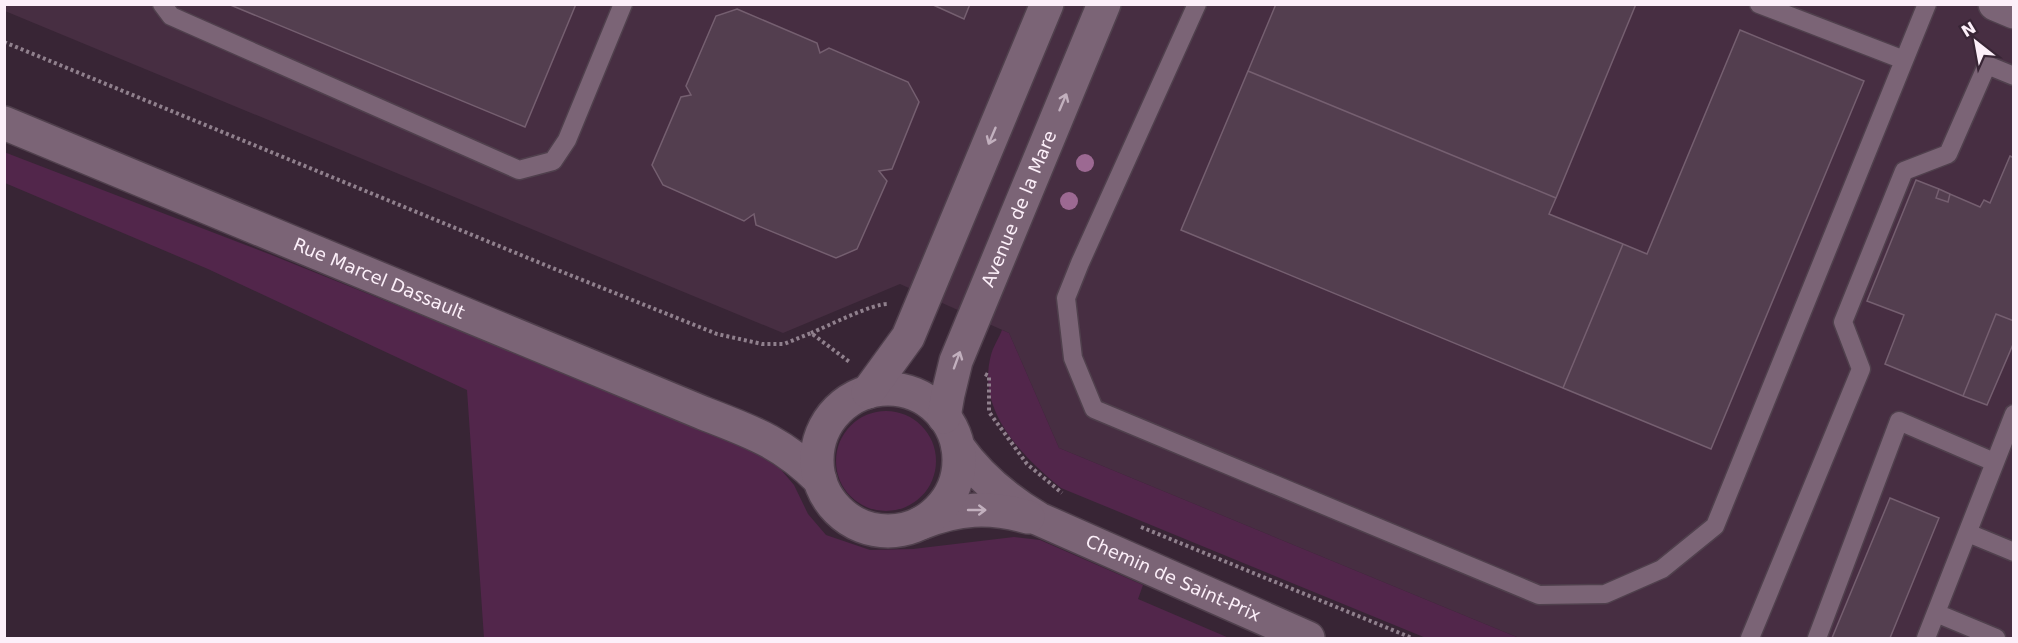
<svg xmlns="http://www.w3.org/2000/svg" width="2018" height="643" viewBox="0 0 2018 643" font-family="'DejaVu Sans',sans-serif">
	<rect width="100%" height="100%" fill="#382535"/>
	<!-- built -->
	<path fill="#472e42" d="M4,5H2013V638H1519L1059,448L1009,333L900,284L783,333L5,11Z"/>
	<!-- green -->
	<path fill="#52264b" d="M4,152L269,254L743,445L777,465L794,485L808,514L826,535L870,550L913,549L1014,537L1040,540L1143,585L1138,599L1229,638H484L467,390L208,269L5,183Z
		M1002,330L1009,333L1059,448L1519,638H1426L1061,488C1022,456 976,411 991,355C993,347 999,338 1002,330Z
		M836 461a50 50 0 1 1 100 0a50 50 0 1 1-100 0Z"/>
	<!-- building -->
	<path fill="#533e4f" stroke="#755f70" stroke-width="1.5" d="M228,4H576L525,127Z
		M931,4H970L964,19Z
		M1276,4H1636L1556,198L1248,71Z
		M737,9L817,43L820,53L829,48L908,82L919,102L892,169L879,171L887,181L857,249L836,258L756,225L754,214L744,221L663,185L652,165L681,97L691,95L686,86L716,16Z
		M1740,30L1864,81L1711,449L1563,388L1623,244L1647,254Z
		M1248,71L1556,198L1549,214L1623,244L1563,388L1181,230Z
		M2010,156L2014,158V321L1996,314L1963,396L1885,364L1904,315L1867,301L1916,180L1939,189L1936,198L1948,202L1950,194L1980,207L1984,200L1990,203Z
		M1939,189L1950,194L1948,202L1936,198Z
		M1996,314L2014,321V342L1987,405L1963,396Z
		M1890,498L1939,518L1890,638H1832Z"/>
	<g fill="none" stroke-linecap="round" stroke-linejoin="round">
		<defs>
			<path id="lane" d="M162,4L171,16L519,170L553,161L567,140L623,4
				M1197,4L1080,263L1066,298L1073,358L1094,409L1539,595L1605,594L1662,569L1715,526L1927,4
				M1759,4L1904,60
				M1968,533L2014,552
				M1936,613L1996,638
				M1750,638L1861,369L1843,322L1904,171L1948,154L1987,65L2014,76
				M1817,638L1899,421L1994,462
				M1926,638L2014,414"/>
			<g id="street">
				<path d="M1995,4L2014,12"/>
				<path id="s1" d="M958,447C980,478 1007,500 1039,519L1308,638"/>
				<path d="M921,523C958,508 989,506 1028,517"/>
			</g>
			<g id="secondary">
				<path id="s2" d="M4,123L703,413C752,432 782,442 820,480"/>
				<circle cx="888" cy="460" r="71"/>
				<path d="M868,392L908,337L1047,4"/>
				<path id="s3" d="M944,417L948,394L956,361L1104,4"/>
			</g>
		</defs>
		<!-- lane casing -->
		<use href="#lane" stroke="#50404d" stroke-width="21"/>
		<!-- street casing -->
		<use href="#street" stroke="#50404d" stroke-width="36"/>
		<!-- secondary casing -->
		<use href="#secondary" stroke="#50404d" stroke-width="36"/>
		<!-- path -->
		<path stroke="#90808d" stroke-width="4" stroke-dasharray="3 3" stroke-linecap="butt" d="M4,42L550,267L717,334L762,344H784L811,333L851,363
			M811,333C828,326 873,303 889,304
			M985,374L989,376V412L1027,464L1062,493
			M1141,527L1412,638"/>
		<!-- lane -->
		<use href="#lane" stroke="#7b6476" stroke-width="18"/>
		<!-- street -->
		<use href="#street" stroke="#7b6476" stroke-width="33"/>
		<!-- secondary -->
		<use href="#secondary" stroke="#7b6476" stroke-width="33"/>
	</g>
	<!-- trees -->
	<g fill="#9c6992">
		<circle cx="1085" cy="163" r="9"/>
		<circle cx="1069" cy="201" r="9"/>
	</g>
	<!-- one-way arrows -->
	<defs><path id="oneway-shaft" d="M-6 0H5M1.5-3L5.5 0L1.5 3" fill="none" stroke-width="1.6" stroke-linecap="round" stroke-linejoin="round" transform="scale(1.5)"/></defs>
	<g stroke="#c2b0be">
		<use href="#oneway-shaft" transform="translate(1063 102) rotate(-67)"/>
		<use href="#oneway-shaft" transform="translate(992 136) rotate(113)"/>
		<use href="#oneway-shaft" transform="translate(957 360) rotate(-70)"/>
		<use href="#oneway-shaft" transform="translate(977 510)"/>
	</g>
	<g text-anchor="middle" stroke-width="5" stroke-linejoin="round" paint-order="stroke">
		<!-- street labels -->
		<g font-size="18" fill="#fceff9" stroke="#382535">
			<text dy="6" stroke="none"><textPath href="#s3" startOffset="222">Avenue de la Mare</textPath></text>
			<text dy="6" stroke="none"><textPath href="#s2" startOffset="406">Rue Marcel Dassault</textPath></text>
			<text dy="6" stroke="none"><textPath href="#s1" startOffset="256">Chemin de Saint-Prix</textPath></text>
		</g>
	</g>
	<!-- border -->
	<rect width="2018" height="643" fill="none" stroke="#fceff9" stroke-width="12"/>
	<!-- north arrow -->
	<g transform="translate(1976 42) rotate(329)" stroke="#382535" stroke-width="4.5" paint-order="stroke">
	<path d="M0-4.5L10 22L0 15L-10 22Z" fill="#fceff9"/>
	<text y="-9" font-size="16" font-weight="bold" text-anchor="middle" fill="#fceff9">N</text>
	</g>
</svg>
